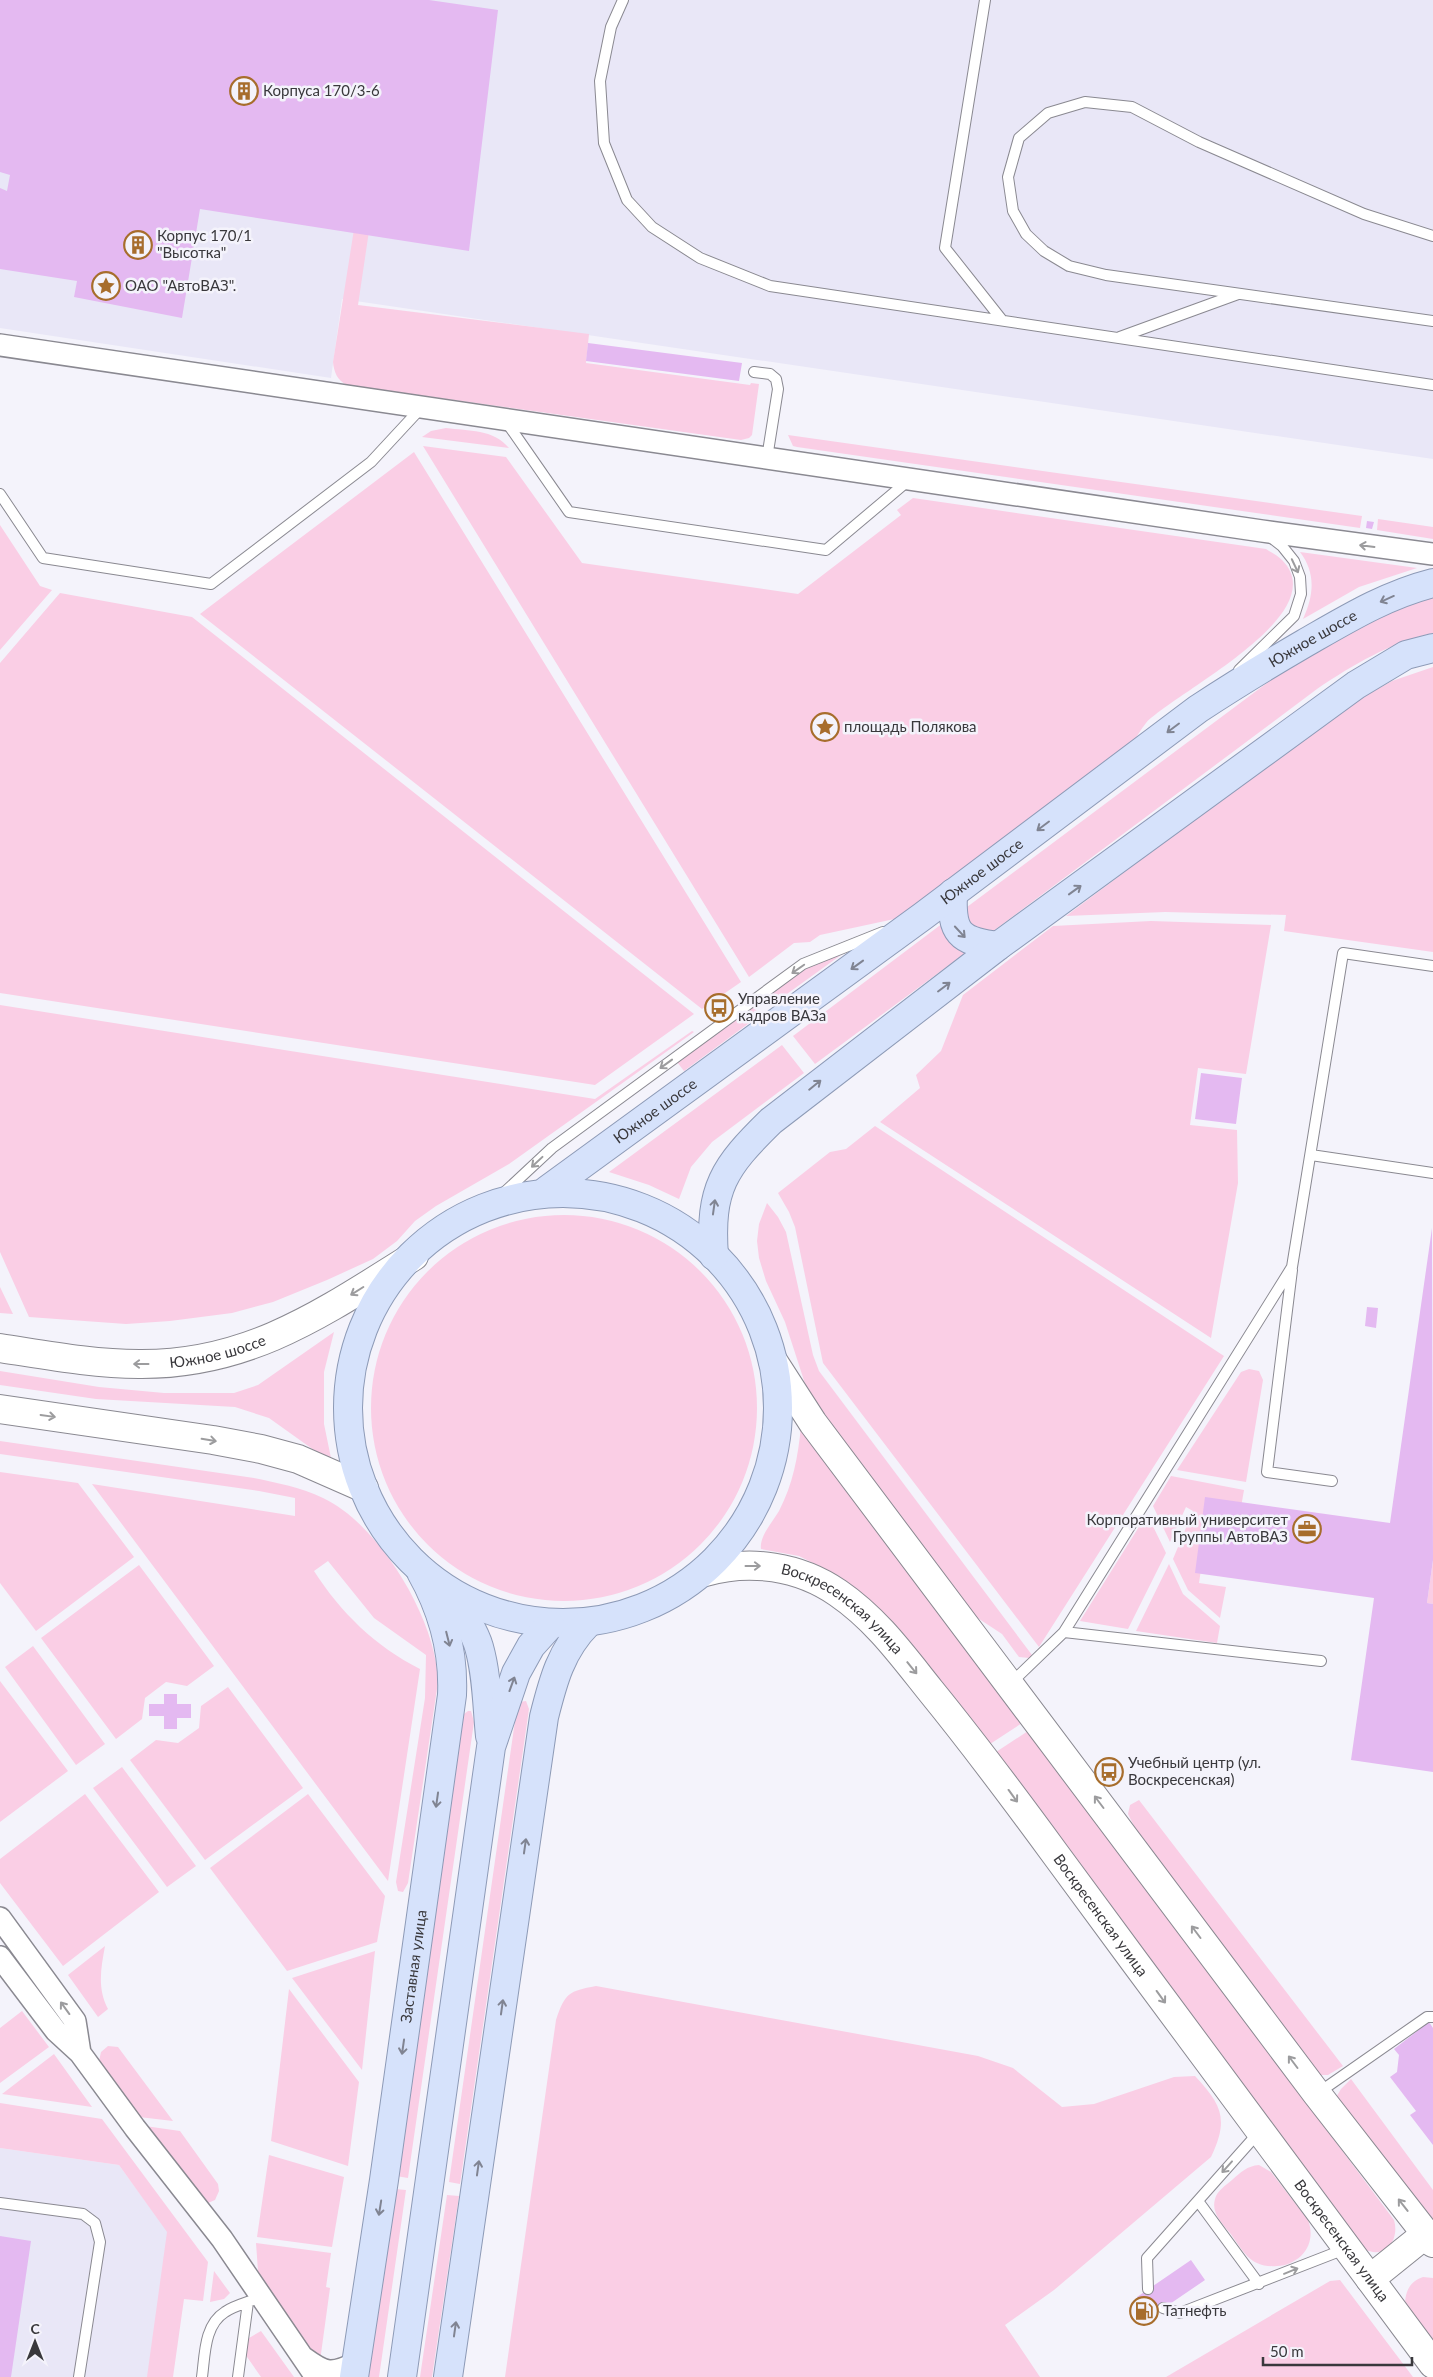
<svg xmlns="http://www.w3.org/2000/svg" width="1433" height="2377" viewBox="0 0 1433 2377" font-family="Lato,sans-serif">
	<rect width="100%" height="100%" fill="#f4f3fb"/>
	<!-- built -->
	<path fill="#e9e7f7" d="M0,0H1433V459L342,299L331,378L0,328Z
		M0,2148L119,2165L170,2235L150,2377H0Z"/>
	<!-- green -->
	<path fill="#facee5" d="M355,223L369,231L358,305L589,334L586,363L750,385L751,383L759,384L752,435L749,438L741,440L347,385C337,380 334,372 333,362Z
		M446,428C469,431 493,429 509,448L422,437L431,431Z
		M788,435L1362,516L1360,528L797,447L793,446Z
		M423,446L506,457L582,563L798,594L901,515L897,510L913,498L1266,549C1272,553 1278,556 1282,560C1336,614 1174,693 1146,723C1141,729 1136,738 1131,745L899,918L820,935L810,942L794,943L749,977Z
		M414,452L741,982L702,1009L200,614Z
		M1378,519L1433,527V539L1377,530Z
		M0,525L40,586L52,590L0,650Z
		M1300,552L1417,568L1359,587L1303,619C1314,595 1316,573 1300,552Z
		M60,593L192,617L694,1014L595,1085L0,993V663Z
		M1433,598V633C1390,643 1354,664 1317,689L988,935L981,937L963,914L967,907L1299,659L1400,606Z
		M1433,667V952L1284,931L1286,915L1165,912L1066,916L1306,736L1354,702L1392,681Z
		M947,920C945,938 950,947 968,951L815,1064L793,1036Z
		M1151,921L1271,925L1246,1074L1198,1068L1190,1125L1237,1130L1238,1183L1211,1338L880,1122L920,1088L916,1075L941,1051L963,995L1053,926Z
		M841,955L773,1004L766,996L806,967Z
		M0,1005L595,1099L692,1031L694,1032L509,1164L436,1206L415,1221L397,1241L373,1259L327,1280L273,1302L232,1313L170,1321L126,1324L29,1317L0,1252Z
		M753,1006L760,1015L684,1071L677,1062Z
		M782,1045L804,1073L712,1142L691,1167L679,1199L649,1185L609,1172Z
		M875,1126L1224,1356L1039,1647L823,1363L795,1227L789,1212L778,1193L830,1152L846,1149Z
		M767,1203L778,1217L786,1232L813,1355L819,1371L1032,1655L1029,1658L1019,1657L1002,1634L967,1611L809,1396L785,1322L766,1281L759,1258L757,1241L759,1224Z
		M371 1408a193 193 0 1 1 386 0a193 193 0 1 1-386 0Z
		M0,1287L13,1314L0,1313Z
		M334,1332L324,1372V1424L332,1463L269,1418L235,1407L96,1399L0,1385V1371L99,1387L164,1393H234L258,1385Z
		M1249,1369L1259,1371L1263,1380L1246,1482L1177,1470L1241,1372Z
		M801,1426L1022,1723L987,1746L866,1597L831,1572L799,1556L761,1549C759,1537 773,1521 779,1511C793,1484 798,1457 801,1426Z
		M0,1441L254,1478C277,1483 301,1487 323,1498C379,1524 437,1620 438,1682L408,1883L403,1892L398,1891L396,1882L425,1698L426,1655L374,1618L328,1561L314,1571C341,1613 375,1646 420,1669L388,1881L92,1484L295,1516V1498L259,1491L0,1454Z
		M0,1472L78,1483L134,1557L36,1631L0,1583Z
		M1171,1476L1244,1490L1240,1513L1210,1509L1199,1583L1226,1587L1220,1618L1188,1590L1173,1559L1193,1511L1186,1507L1170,1542L1153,1506Z
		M1147,1514L1166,1553L1128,1629L1080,1621Z
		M1433,1560V1604L1427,1603Z
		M1169,1564L1183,1594L1220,1626L1217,1643L1136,1631Z
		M139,1565L214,1666L187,1686L166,1682L145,1698L142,1719L116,1739L41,1638Z
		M33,1646L105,1744L76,1765L5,1667Z
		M0,1681L68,1771L0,1822Z
		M228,1687L303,1788L205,1860L130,1760L156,1740L178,1743L199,1728L201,1706Z
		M526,1701L529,1709L460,2184L449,2182L517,1707L520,1702Z
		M468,1711H471L474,1722L408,2178L396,2176L462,1720L464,1714Z
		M1028,1731L1394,2220C1400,2240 1385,2260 1364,2249L993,1754Z
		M122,1767L196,1866L167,1887L93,1788Z
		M85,1794L159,1892L63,1966L0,1883V1859Z
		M308,1794L385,1896L377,1942L287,1971L210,1868Z
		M1139,1800L1343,2066L1328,2075H1318L1141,1840L1128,1814L1130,1805Z
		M105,1946C101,1968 97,1988 108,2009L98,2017L68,1975Z
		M375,1951L362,2070L292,1978Z
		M596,1986L978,2056L1013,2068L1062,2107L1094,2104L1174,2077L1195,2076C1222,2105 1229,2119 1211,2157L1054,2290L1005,2325L1040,2377H505L556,2020C565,1993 569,1991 596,1986Z
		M289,1989L359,2082L348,2166L271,2141Z
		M22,2011L49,2047L0,2083V2028Z
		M108,2046L118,2047L173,2121L139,2117L99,2061L101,2052Z
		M54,2054L92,2107L2,2094Z
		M1351,2079L1433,2190V2232L1335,2099L1341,2089Z
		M0,2103L102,2119L208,2262L203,2301L184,2299L173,2377H147L167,2232L119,2165L0,2148Z
		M145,2126L180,2131L218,2184L219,2191L215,2200L208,2203L203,2201Z
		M269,2155L344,2177L332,2247L257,2237Z
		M1259,2165L1271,2172L1308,2220C1313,2233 1311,2246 1301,2256C1294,2262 1286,2266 1277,2266C1250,2268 1244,2252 1230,2233C1222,2223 1211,2213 1215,2199C1217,2191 1226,2185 1232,2180C1241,2172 1247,2166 1259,2165Z
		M395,2189L406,2190L379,2377H367Z
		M447,2195L459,2196L432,2377H420Z
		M256,2243L331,2253L326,2287L330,2288L320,2361L264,2286L258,2271Z
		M214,2271L230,2293L224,2299L210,2302Z
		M1423,2277L1433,2278V2344L1405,2306C1405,2292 1409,2282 1423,2277Z
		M1340,2280L1413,2377H1166L1330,2281Z
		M261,2331L294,2377H261L245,2354L249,2338Z"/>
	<!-- building -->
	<path fill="#e4b9f1" d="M0,0H429L498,10L469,251L200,209L182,318L74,297L77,281L0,269V188L7,191L10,175L0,172Z
		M588,343L742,363L739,381L586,361Z
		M1367,521L1374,522L1372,529L1366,528Z
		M1201,1073L1242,1078L1236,1124L1195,1119Z
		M1432,1228L1433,1560L1427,1603L1433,1604V1772L1351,1760L1374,1598L1195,1573L1205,1497L1390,1523Z
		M1367,1307L1378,1308L1376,1328L1365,1326Z
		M164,1694H177V1704H191V1718H177V1729H164V1716H149V1704H164Z
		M1429,2022L1433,2028V2145L1410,2115L1416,2111L1390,2077L1397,2072L1399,2055L1394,2049Z
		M0,2236L31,2241L11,2377H0Z
		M1191,2260L1205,2280L1139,2325L1130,2311L1141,2303L1137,2297Z"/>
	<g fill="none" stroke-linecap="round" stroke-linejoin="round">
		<defs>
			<path id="service" d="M623,0L611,27L600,81L604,143L627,200L652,227L700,258L770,286L1433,385
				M985,0L945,248L1002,320
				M1433,236L1364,214L1199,142L1132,107L1085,102L1048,113L1019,138L1008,177L1013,211L1026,234L1044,251L1069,266L1106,275L1433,321
				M1120,337L1238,294
				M754,372L770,374L776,379L778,389L767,458
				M505,420L569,512L826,550L909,480
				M0,494L43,558L211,584L371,462L422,407
				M1239,670L1294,616L1301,594L1300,577L1294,561L1282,546L1269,536
				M1311,1155L1433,1173
				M494,1202L552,1148L803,964L883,932
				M1292,1270L1267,1472L1332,1481
				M1064,1632L1321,1661
				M1010,1684L1064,1632L1292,1267L1343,953L1433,966
				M1318,2093L1427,2017H1433
				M1198,2201L1259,2284
				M0,2203L83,2214L95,2223L100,2242L79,2377
				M1148,2289L1147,2258L1259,2132
				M1163,2308L1180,2313L1345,2249
				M202,2377C205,2355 204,2325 225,2312C235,2305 250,2302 261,2297
				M238,2377L248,2302"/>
			<path id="minor" d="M0,345L1262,531L1433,554
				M0,1918L75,2021L80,2053
				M0,1957L56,2031L80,2053L135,2128L222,2239L316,2377
				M304,2358C326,2374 331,2375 356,2363"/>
			<g id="secondary">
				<path id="s1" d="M0,1348C46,1355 93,1364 139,1364C250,1365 324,1312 414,1256"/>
				<path d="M773,1361L813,1423L1317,2094L1433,2243"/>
				<path d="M0,1409L213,1440L261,1449L298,1459L364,1488"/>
				<path id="s2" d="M705,1572C750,1559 799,1566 838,1593C876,1619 902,1655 930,1690C974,1744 1015,1799 1056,1855C1181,2025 1307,2194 1433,2364"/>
				<path d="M1370,2279L1426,2234"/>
			</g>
			<g id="primary">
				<path d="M953,893C951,933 959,941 998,946"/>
				<path id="s3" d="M547,1190L923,916L1198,709C1233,686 1269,664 1305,643C1347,619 1386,595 1433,583"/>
				<circle cx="563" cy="1408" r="215"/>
				<path d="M714,1256C709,1188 724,1167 771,1121L998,946L1356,685L1406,655L1433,648"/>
				<path d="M448,1593C459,1610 473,1627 479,1647C487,1675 487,1706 490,1736"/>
				<path id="s4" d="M354,2377L384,2180L452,1695C454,1650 443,1611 421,1572"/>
				<path d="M402,2377L491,1747L516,1673L531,1646L550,1625"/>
				<path d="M448,2377L544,1717C553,1681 561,1650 588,1623"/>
			</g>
		</defs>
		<!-- service casing -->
		<use href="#service" stroke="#8a8991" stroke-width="12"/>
		<!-- minor casing -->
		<use href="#minor" stroke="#8a8991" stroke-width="24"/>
		<!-- secondary casing -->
		<use href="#secondary" stroke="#8a8991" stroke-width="30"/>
		<!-- primary casing -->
		<use href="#primary" stroke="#8d9ab6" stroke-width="30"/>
		<!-- service -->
		<use href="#service" stroke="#fff" stroke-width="10"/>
		<!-- minor -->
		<use href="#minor" stroke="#fff" stroke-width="21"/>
		<!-- secondary -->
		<use href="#secondary" stroke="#fff" stroke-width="28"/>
		<!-- primary -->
		<use href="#primary" stroke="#d6e2fb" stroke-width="28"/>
	</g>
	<!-- one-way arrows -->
	<defs><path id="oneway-shaft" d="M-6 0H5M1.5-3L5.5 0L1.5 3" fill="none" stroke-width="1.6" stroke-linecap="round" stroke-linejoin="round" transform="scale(1.25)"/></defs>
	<g stroke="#9c9c9e">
		<use href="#oneway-shaft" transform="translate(1367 546) rotate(-173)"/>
		<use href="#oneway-shaft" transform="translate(1295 566) rotate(65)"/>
		<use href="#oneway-shaft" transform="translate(798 969) rotate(145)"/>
		<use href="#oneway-shaft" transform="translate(666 1064) rotate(144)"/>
		<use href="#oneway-shaft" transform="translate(537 1162) rotate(137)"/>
		<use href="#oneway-shaft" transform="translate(357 1291) rotate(148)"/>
		<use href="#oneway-shaft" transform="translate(141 1364) rotate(180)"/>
		<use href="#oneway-shaft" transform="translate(48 1416) rotate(8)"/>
		<use href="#oneway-shaft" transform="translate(209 1440) rotate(9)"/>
		<use href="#oneway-shaft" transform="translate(753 1566)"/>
		<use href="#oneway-shaft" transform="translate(912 1668) rotate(51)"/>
		<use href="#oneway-shaft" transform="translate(1013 1796) rotate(54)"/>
		<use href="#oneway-shaft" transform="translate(1099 1802) rotate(-127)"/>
		<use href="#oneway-shaft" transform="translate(1196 1932) rotate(-127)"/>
		<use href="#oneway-shaft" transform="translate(1161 1997) rotate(54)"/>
		<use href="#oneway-shaft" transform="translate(65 2008) rotate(-126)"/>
		<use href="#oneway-shaft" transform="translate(1293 2062) rotate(-127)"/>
		<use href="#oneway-shaft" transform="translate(1227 2167) rotate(132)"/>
		<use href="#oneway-shaft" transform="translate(1403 2205) rotate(-128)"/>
		<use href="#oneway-shaft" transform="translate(1291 2271) rotate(-22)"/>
	</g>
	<g stroke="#808492">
		<use href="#oneway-shaft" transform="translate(1387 599) rotate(156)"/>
		<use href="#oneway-shaft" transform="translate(1173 728) rotate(143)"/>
		<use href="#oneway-shaft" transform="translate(1043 826) rotate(143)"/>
		<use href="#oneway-shaft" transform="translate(1075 890) rotate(-36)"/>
		<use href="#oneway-shaft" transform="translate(960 932) rotate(47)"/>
		<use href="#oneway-shaft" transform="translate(857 965) rotate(144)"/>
		<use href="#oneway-shaft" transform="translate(944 987) rotate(-37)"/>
		<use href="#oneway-shaft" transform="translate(815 1085) rotate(-39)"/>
		<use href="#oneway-shaft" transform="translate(714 1207) rotate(-82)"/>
		<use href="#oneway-shaft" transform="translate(448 1639) rotate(76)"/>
		<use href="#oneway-shaft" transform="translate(512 1684) rotate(-70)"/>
		<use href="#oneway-shaft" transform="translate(437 1800) rotate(98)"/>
		<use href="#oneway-shaft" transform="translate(525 1846) rotate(-82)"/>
		<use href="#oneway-shaft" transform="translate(502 2007) rotate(-82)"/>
		<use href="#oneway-shaft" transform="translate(403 2047) rotate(98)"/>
		<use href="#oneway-shaft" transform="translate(478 2168) rotate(-82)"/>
		<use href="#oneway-shaft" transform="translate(380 2208) rotate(99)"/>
		<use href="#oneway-shaft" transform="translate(455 2329) rotate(-82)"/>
	</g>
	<!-- icons -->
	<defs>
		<symbol id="building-ring" viewBox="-11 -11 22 22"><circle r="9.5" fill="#f4f3fb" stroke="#a76d2c" stroke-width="1.5"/><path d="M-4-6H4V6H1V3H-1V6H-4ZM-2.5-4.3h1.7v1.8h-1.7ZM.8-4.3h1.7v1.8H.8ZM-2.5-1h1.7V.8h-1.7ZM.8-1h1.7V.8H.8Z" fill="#a76d2c"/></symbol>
		<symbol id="sight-ring" viewBox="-11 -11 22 22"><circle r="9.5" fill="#f4f3fb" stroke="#a76d2c" stroke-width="1.5"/><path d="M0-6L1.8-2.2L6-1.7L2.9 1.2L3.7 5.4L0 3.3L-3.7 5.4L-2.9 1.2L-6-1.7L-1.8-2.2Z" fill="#a76d2c"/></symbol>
		<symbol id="bus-ring" viewBox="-11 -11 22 22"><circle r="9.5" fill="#f4f3fb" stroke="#a76d2c" stroke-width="1.5"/><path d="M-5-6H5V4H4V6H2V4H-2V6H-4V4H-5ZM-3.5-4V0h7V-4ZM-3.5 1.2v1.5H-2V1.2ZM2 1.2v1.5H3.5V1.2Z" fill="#a76d2c"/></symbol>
		<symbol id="office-ring" viewBox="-11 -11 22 22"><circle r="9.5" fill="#f4f3fb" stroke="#a76d2c" stroke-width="1.5"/><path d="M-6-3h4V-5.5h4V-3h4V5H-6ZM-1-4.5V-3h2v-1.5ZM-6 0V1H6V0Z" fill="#a76d2c"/></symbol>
		<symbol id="fuel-ring" viewBox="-11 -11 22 22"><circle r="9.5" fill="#f4f3fb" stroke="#a76d2c" stroke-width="1.5"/><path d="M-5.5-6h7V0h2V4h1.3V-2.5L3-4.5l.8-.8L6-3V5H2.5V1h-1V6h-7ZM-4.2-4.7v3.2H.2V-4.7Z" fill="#a76d2c"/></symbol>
	</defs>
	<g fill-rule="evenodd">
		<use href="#building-ring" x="228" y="75" width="32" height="32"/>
		<use href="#building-ring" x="122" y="229" width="32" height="32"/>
		<use href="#sight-ring" x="90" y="270" width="32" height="32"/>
		<use href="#sight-ring" x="809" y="711" width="32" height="32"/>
		<use href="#bus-ring" x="703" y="992" width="32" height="32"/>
		<use href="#office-ring" x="1291" y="1513" width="32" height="32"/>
		<use href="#bus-ring" x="1093" y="1756" width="32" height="32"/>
		<use href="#fuel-ring" x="1128" y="2295" width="32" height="32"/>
	</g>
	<g text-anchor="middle" stroke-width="5" stroke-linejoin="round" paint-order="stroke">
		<!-- poi labels -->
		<g font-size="15" fill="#39383c" stroke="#f4f3fb" text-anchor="start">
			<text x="263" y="96">Корпуса 170/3-6</text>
			<text x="157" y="241">Корпус 170/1<tspan x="157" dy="17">"Высотка"</tspan></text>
			<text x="125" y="291">ОАО "АвтоВАЗ".</text>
			<text x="844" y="732">площадь Полякова</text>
			<text x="738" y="1004">Управление<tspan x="738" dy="17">кадров ВАЗа</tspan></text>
			<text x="1288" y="1525" text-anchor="end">Корпоративный университет<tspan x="1288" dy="17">Группы АвтоВАЗ</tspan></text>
			<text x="1128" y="1768">Учебный центр (ул.<tspan x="1128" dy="17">Воскресенская)</tspan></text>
			<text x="1163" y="2316">Татнефть</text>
		</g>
		<!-- street labels -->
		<g font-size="15" fill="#39383c" stroke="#f4f3fb">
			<text dy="5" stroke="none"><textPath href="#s3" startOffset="944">Южное шоссе</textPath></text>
			<text dy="5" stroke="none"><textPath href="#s3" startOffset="539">Южное шоссе</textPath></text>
			<text dy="5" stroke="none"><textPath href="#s3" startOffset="134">Южное шоссе</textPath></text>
			<text dy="5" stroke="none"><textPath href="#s1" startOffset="220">Южное шоссе</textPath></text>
			<text dy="5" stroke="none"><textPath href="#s2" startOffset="151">Воскресенская улица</textPath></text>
			<text dy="5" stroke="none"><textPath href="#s2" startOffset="556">Воскресенская улица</textPath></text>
			<text dy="5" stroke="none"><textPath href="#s4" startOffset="415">Заставная улица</textPath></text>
			<text dy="5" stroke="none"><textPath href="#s2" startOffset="961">Воскресенская улица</textPath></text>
		</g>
	</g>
	<!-- north arrow -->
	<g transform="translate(35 2342)" stroke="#f4f3fb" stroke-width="4" paint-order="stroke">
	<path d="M0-4L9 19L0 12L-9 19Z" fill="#39383c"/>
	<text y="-8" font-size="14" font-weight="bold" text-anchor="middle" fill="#39383c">С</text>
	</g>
	<!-- scale -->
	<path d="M1263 2357v8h149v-8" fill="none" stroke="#39383c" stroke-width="2.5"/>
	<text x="1270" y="2357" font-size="15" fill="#39383c" stroke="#f4f3fb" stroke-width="4" paint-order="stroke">50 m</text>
</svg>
